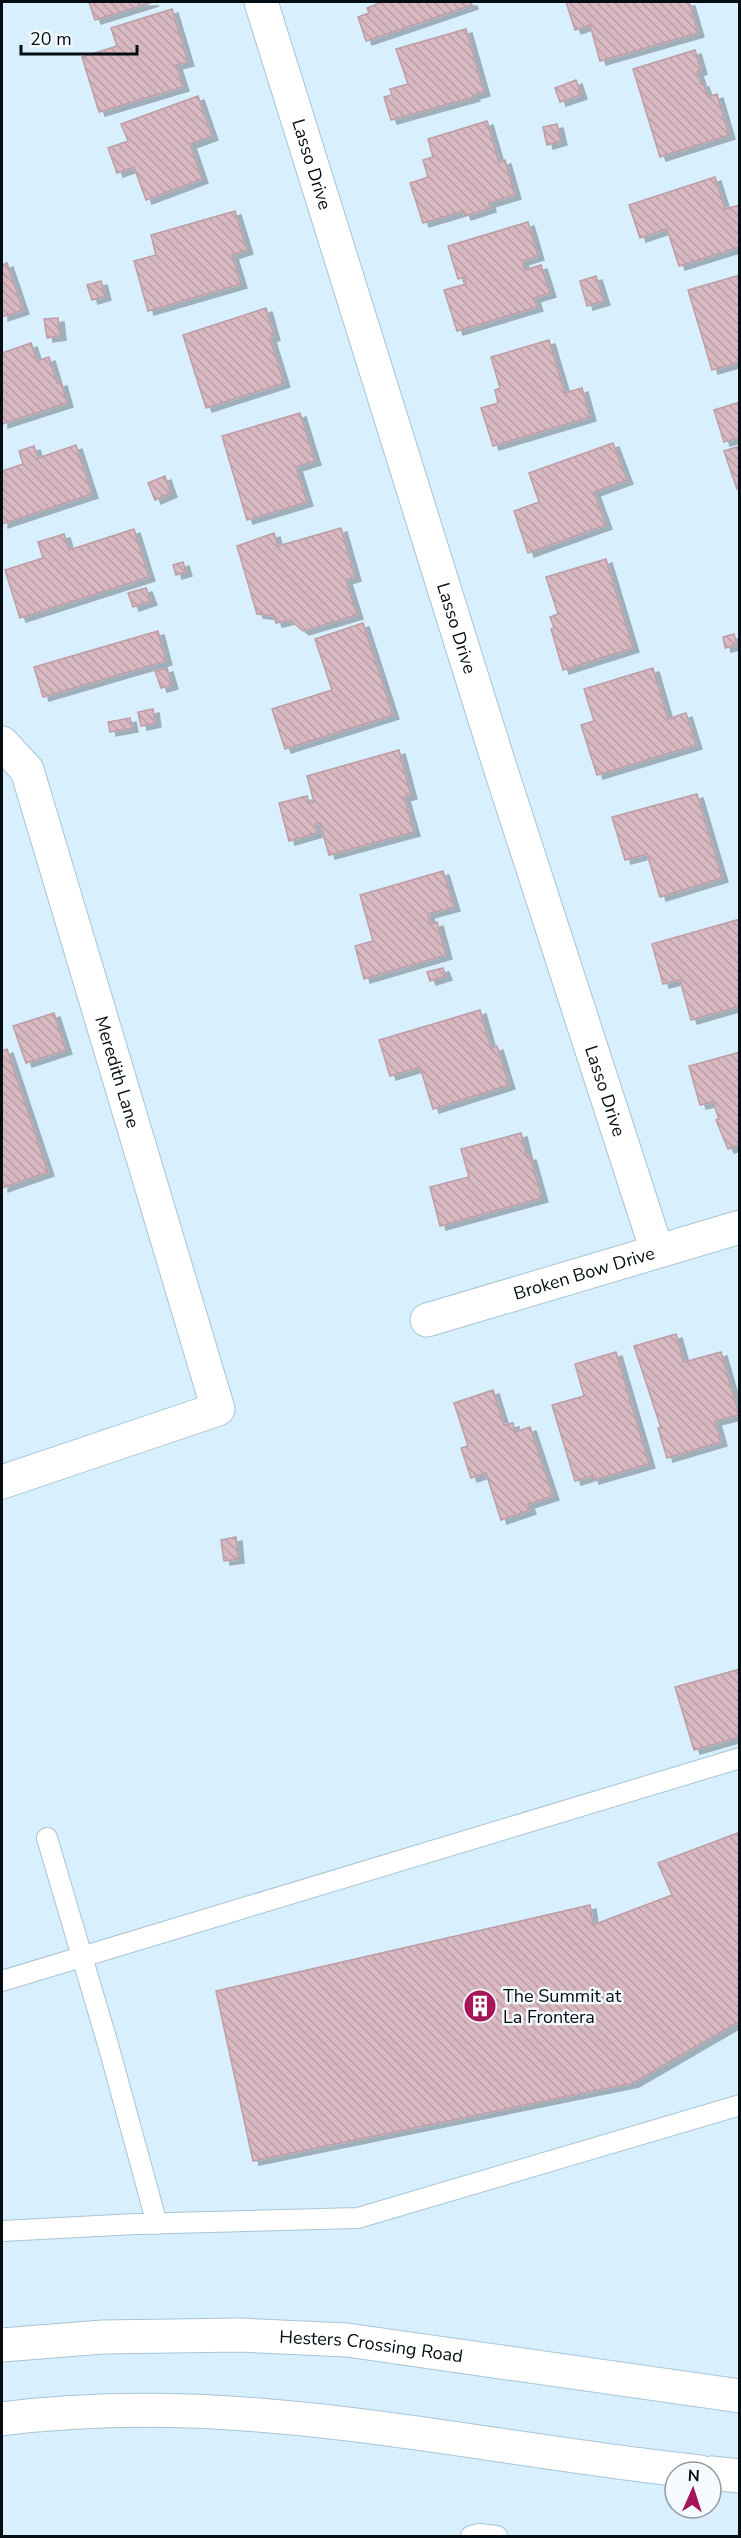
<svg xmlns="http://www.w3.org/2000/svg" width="741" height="2538" viewBox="0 0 741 2538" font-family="'Nunito Sans',sans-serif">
	<defs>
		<pattern id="building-back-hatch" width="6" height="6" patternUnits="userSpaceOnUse" patternTransform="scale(1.5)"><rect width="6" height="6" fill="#d8b8c1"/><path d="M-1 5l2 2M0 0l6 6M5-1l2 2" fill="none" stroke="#b89da5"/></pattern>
		<filter id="shadow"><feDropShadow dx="6" dy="4" stdDeviation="0" flood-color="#0004"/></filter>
	</defs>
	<rect width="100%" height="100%" fill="#d8effd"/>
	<!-- building -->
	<path fill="url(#building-back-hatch)" stroke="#bd9ea7" stroke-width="1.5" filter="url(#shadow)" d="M89,2H153L95,20Z
		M379,2H471L472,5L366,41L358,17L369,13L367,8L380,3Z
		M566,2H689L698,33L600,61L590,25L575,30Z
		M172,9L188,62L176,65L183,87L99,112L82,57L117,46L111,28Z
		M466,29L484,92L473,95L474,97L391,120L384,97L392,95L390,89L408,84L396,49Z
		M695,50L701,70L697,72L701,84L703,83L708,97L717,94L729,135L660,157L633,69Z
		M576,80L581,95L560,102L555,88Z
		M198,96L212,136L190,144L202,179L146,200L134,167L117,173L108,148L128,141L121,124Z
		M487,121L499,162L505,160L515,195L489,203L490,208L465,216L463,211L423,223L410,183L428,177L423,160L433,157L428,139Z
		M557,124L561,141L547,145L543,127Z
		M715,177L725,209L740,205V247L679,266L667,229L640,238L629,205Z
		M235,211L247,250L232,255L241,284L148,311L134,261L156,255L151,235Z
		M528,222L538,256L522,261L525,270L541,265L550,293L534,298L537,307L457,331L444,290L466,284L464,277L458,279L448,246Z
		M7,263L23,310L2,317V265Z
		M740,275V362L712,370L688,290Z
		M596,276L604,301L587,306L580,281Z
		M101,281L105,296L92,300L87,285Z
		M266,308L274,336L270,338L284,383L206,408L183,335Z
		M58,318L60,336L47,338L44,319Z
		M549,340L565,393L582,388L590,417L493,446L481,408L498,403L495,390L500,388L491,357Z
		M31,343L37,361L49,357L57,383L61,382L67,403L2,424V353Z
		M740,402V443L738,438L724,442L714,410Z
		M300,413L315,461L296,467L307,502L247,520L222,436Z
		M613,443L627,480L594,492L606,525L528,553L514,511L539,502L529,473Z
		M76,445L92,494L2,524V471L23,464L19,451L34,446L38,458Z
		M740,446V488L737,489L724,451Z
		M165,476L171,493L155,500L148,483Z
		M341,528L355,577L346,580L357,615L303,631L290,620L276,623L274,616L257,614L237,546L274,533L278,546Z
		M134,529L149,577L20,618L5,570L43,558L38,542L64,534L69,550Z
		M606,559L633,648L563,670L551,629L554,628L550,617L558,614L546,577Z
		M183,562L186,572L176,575L173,565Z
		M146,588L151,601L133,607L128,593Z
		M363,623L393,715L285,749L272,709L332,690L315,639Z
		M158,631L166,661L43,697L34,667Z
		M734,634L737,645L725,648L723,637Z
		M167,668L172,685L161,688L155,671Z
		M653,668L668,719L686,713L696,745L597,775L581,725L594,721L584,689Z
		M153,709L155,723L141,726L138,712Z
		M130,718L132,728L110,732L108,722Z
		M399,750L411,795L404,797L414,832L329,855L320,823L315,824L317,833L289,841L279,803L307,796L309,803L314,802L307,776Z
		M697,794L722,878L660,897L647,854L625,860L612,817Z
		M443,871L454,907L428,914L430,924L437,922L446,955L364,979L355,946L373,941L360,895Z
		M740,919V1006L691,1020L680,980L663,984L652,944Z
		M443,968L446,976L430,981L427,972Z
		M480,1010L491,1048L497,1046L509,1085L433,1109L420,1067L390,1076L379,1040Z
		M54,1013L66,1050L26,1063L13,1026Z
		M7,1049L48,1172L2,1188V1051Z
		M740,1052V1145L728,1149L716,1120L719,1119L713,1102L700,1105L689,1066Z
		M521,1133L527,1157L530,1156L542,1198L440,1226L430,1187L469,1177L461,1149Z
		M676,1334L684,1362L721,1352L739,1415L715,1421L721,1442L667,1458L658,1428H661L634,1346Z
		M616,1352L649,1464L593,1480L592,1476L575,1481L552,1405L584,1396L575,1364Z
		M493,1390L504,1425L513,1423L515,1432L530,1427L553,1496L528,1504L530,1510L501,1520L486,1473L471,1478L461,1448L468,1446L454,1403Z
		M236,1537L238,1559L224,1561L221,1540Z
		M740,1669V1737L694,1750L675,1687Z
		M740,1832V2021L633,2083L253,2161L216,1991L590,1905L593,1925L672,1895L658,1863Z"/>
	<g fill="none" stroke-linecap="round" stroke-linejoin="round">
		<defs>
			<path id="service" d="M47,1838L109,2048L157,2224
				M2,1981L740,1758
				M2,2231L136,2224L358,2218L740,2105
				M471,2536L479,2534L497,2536"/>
			<g id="minor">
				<path id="s1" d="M261,2L498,761L657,1251"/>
				<path id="s2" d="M2,743L27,770L218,1409L2,1482"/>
				<path id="s3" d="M427,1320L740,1227"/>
			</g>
			<g id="tertiary">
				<path id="s4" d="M2,2345L103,2337L240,2335L347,2340L740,2396"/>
				<path d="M2,2419C240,2388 465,2447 700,2472"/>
				<path d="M711,2473L740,2476"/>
			</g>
		</defs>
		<!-- service casing -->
		<use href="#service" stroke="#a8c5d5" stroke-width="22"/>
		<!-- minor casing -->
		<use href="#minor" stroke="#a8c5d5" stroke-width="35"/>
		<!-- tertiary casing -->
		<use href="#tertiary" stroke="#a8c5d5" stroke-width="35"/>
		<!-- service -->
		<use href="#service" stroke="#fff" stroke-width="20"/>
		<!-- minor -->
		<use href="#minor" stroke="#fff" stroke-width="33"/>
		<!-- tertiary -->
		<use href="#tertiary" stroke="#fff" stroke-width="33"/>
	</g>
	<!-- icons -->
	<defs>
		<symbol id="building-disc" viewBox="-11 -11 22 22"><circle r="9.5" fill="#a41659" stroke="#f4fafd"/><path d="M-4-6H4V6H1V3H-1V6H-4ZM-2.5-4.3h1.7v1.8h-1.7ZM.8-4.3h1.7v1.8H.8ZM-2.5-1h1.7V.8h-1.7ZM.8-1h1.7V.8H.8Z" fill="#fff"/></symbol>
	</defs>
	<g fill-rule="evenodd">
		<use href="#building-disc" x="461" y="1987" width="38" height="38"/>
	</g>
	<g text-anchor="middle" stroke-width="5" stroke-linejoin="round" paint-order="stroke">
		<!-- street labels -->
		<g font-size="18" fill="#040d12" stroke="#f4fafd">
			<text dy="6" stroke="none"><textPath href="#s1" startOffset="170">Lasso Drive</textPath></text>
			<text dy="6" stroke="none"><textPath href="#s1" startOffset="656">Lasso Drive</textPath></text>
			<text dy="6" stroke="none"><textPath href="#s2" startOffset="352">Meredith Lane</textPath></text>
			<text dy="6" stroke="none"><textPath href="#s1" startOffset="1142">Lasso Drive</textPath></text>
			<text dy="6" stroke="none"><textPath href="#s3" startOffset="164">Broken Bow Drive</textPath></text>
			<text dy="6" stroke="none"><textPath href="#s4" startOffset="370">Hesters Crossing Road</textPath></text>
		</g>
		<!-- poi labels -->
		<g font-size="18" fill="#040d12" stroke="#f4fafd" text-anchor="start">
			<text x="503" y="2002">The Summit at<tspan x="503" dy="21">La Frontera</tspan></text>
		</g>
	</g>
	<!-- border -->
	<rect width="741" height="2538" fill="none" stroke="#040d12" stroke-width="6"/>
	<!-- north arrow -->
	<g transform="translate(693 2490) rotate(3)"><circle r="28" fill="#f4fafd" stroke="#949b9f" stroke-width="1.5"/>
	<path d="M0-4.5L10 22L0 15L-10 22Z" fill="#a41659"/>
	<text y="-9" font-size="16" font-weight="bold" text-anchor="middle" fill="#040d12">N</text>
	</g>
	<!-- scale -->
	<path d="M21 45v9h116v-9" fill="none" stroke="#040d12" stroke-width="3"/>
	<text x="30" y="45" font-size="18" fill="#040d12" stroke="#f4fafd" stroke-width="4.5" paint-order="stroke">20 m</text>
</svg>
